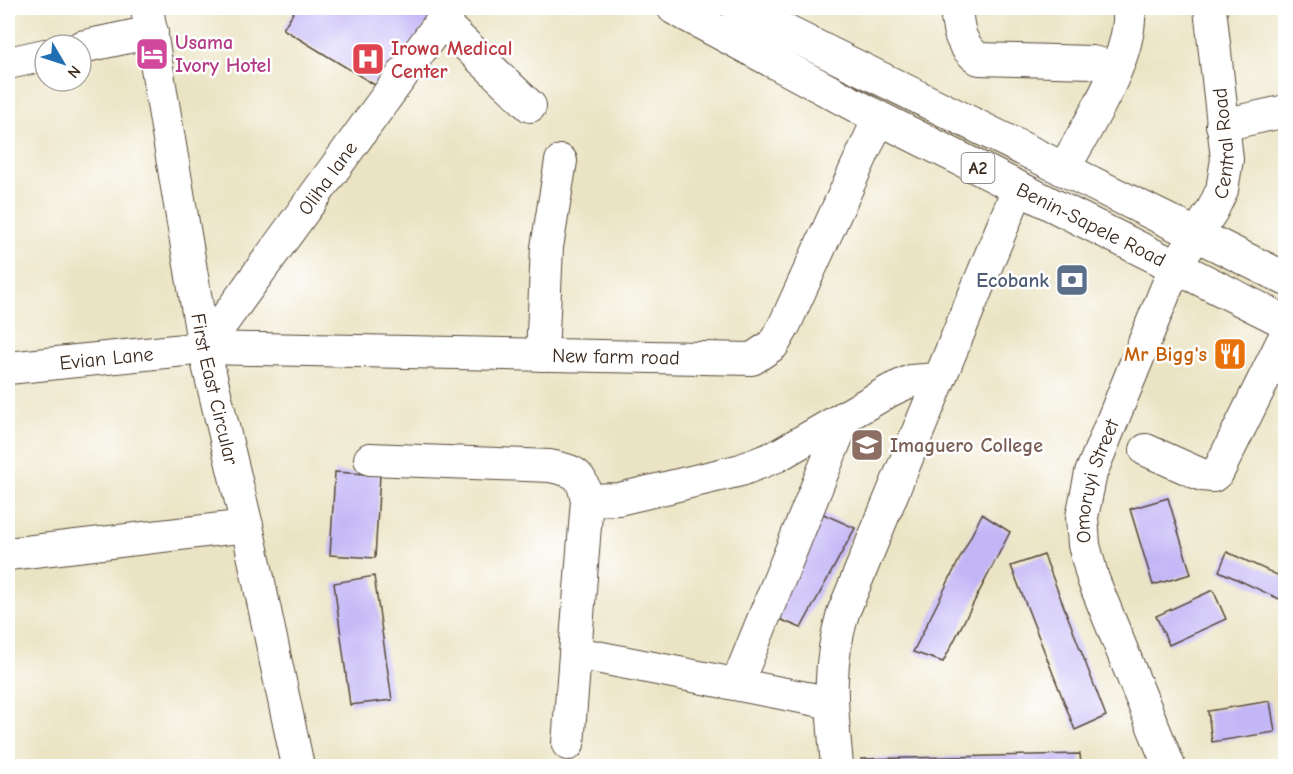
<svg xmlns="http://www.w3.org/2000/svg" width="1293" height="774" viewBox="0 0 1293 774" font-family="'Comic Neue',sans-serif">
	<rect width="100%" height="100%" fill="#fff"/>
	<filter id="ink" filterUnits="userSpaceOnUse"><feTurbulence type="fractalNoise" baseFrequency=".0167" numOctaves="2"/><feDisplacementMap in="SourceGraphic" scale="12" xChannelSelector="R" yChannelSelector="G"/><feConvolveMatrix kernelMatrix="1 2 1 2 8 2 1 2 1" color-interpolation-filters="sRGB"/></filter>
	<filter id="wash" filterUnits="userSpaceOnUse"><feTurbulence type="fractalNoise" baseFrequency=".008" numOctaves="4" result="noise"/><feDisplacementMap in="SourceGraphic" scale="24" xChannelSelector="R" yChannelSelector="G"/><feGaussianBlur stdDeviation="1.35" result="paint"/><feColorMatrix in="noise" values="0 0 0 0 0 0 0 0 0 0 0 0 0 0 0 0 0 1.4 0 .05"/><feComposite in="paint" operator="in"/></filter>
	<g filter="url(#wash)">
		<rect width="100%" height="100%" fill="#ebe4c4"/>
		<g id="blocks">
			<!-- building -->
			<path fill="#c2b6f6" d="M296,8H427L434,13L383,90L283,29Z
				M335,472L380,475L375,558L330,555Z
				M1168,498L1191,574L1153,585L1130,509Z
				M821,513L855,528L801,628L772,616Z
				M982,514L1010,532L943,662L913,652Z
				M1227,552L1286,579V602L1219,571Z
				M1044,555L1106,716L1075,730L1011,566Z
				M374,576L392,700L350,705L334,583Z
				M1213,590L1226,619L1169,645L1156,616Z
				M1270,701L1275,732L1212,742L1208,711Z
				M1080,754L1081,766H862L861,759Z"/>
		</g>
	</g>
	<g filter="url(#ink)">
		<use href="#blocks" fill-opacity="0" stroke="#554637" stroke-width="1.5"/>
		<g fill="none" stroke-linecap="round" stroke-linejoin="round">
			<defs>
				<g id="minor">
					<path id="s1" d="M147,8L204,348L247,526L298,766"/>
					<path d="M956,8C958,30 960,46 979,59L1092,62L1115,67"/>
					<path d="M441,21L530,106"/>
					<path d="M81,47L152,32"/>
					<path d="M8,63L45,55"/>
					<path d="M1222,125L1286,111"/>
					<path d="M1063,170C1087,127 1133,57 1129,8"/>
					<path id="s2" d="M204,348L451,8"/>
					<path d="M542,355L547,247L561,161"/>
					<path id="s3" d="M8,368L204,348L752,359L773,345L784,326L879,118"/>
					<path d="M1146,450L1202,475L1213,476L1218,472L1286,334"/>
					<path d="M370,459L550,466C577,472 581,473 587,500L568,744"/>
					<path d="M587,500L619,499L741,470L777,456L891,390L911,381L938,379"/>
					<path d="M8,554L247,526"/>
					<path d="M576,653L832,703"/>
					<path d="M737,684L845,417"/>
					<path d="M837,766C832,707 826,671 843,613L1018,189"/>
					<path id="s4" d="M1169,766L1093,579L1084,545L1082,517L1091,473L1175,267L1212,211L1222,190L1227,159L1210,8"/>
				</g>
				<g id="highway">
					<path id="s5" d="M674,8L879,118L1286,322"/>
					<path d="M738,8L1286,279"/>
				</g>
			</defs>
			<!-- minor casing -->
			<use href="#minor" stroke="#554637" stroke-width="34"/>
			<!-- highway casing -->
			<use href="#highway" stroke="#554637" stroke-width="35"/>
			<!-- minor -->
			<use href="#minor" stroke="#fff" stroke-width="32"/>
			<!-- highway -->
			<use href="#highway" stroke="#fff" stroke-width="33"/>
		</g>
	</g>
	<!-- icons -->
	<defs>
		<symbol id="hotel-square" viewBox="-11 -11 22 22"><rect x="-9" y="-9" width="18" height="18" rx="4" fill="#d1479c" stroke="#fff"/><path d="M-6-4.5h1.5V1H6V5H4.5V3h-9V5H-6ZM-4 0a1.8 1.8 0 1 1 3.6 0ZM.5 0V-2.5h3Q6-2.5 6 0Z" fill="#fff"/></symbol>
		<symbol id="hospital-square" viewBox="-11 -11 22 22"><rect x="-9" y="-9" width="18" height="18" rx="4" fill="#e0444e" stroke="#fff"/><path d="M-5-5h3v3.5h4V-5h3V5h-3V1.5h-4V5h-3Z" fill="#fff"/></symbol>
		<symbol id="bank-square" viewBox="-11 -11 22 22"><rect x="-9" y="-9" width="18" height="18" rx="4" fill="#5c6f8a" stroke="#fff"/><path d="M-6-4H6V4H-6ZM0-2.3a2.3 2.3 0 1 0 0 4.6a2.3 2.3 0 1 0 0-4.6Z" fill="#fff"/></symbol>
		<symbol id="restaurant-square" viewBox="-11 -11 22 22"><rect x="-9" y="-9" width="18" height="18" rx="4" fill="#e8710a" stroke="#fff"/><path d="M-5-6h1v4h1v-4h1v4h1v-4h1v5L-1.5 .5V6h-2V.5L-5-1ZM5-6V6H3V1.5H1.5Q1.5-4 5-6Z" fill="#fff"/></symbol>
		<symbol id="university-square" viewBox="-11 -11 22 22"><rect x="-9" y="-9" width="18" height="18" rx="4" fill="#8d6e63" stroke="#fff"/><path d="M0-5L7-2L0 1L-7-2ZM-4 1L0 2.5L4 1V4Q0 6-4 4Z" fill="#fff"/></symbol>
	</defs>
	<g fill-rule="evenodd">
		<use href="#hotel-square" x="133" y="35" width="38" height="38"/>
		<use href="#hospital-square" x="349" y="40" width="38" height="38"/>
		<use href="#bank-square" x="1053" y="261" width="38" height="38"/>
		<use href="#restaurant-square" x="1211" y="335" width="38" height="38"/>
		<use href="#university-square" x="848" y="426" width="38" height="38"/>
	</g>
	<g text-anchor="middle" stroke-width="5" stroke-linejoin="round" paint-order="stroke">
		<!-- shield labels -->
		<rect fill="#fff" stroke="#766a62" stroke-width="1.5" x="961.5" y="153" width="33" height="30" rx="4.5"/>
		<g font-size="18" font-weight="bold" fill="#3b2a1e">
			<text x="978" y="174">A2</text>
		</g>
		<!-- hotel labels -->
		<g font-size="20" font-weight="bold" fill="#b23c85" stroke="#fff" text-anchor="start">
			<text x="175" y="49">Usama<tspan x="175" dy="23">Ivory Hotel</tspan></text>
		</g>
		<!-- health labels -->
		<g font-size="20" font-weight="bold" fill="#be3a42" stroke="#fff" text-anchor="start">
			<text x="391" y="55">Irowa Medical<tspan x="391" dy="23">Center</tspan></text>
		</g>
		<!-- street labels -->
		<g font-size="20" fill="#3b2a1e" stroke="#fff">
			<text dy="7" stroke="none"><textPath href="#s4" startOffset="670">Central Road</textPath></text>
			<text dy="7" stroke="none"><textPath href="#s2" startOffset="210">Oliha lane</textPath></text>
			<text dy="7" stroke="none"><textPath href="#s5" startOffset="470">Benin-Sapele Road</textPath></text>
			<text dy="7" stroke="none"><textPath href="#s3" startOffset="609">New farm road</textPath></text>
			<text dy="7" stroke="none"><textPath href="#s3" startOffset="99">Evian Lane</textPath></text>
			<text dy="7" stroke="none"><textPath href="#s1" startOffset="387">First East Circular</textPath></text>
			<text dy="7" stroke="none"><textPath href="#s4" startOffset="303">Omoruyi Street</textPath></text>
		</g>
		<!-- service labels -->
		<g font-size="20" font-weight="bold" fill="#4e5e75" stroke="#fff" text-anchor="end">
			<text x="1049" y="287">Ecobank</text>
		</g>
		<!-- food labels -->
		<g font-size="20" font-weight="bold" fill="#c56008" stroke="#fff" text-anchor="end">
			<text x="1207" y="361">Mr Bigg's</text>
		</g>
		<!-- education labels -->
		<g font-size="20" font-weight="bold" fill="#785e54" stroke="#fff" text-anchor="start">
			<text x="890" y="452">Imaguero College</text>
		</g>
	</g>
	<!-- margin -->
	<rect width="1293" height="774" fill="none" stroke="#fff" stroke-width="30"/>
	<!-- north arrow -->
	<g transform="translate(63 63) rotate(129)"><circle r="28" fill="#ffffff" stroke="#b1aaa5" stroke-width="1.5"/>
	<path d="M0-4.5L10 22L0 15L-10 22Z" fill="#1f6fb2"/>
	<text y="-9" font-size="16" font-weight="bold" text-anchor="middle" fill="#3b2a1e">N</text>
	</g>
</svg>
